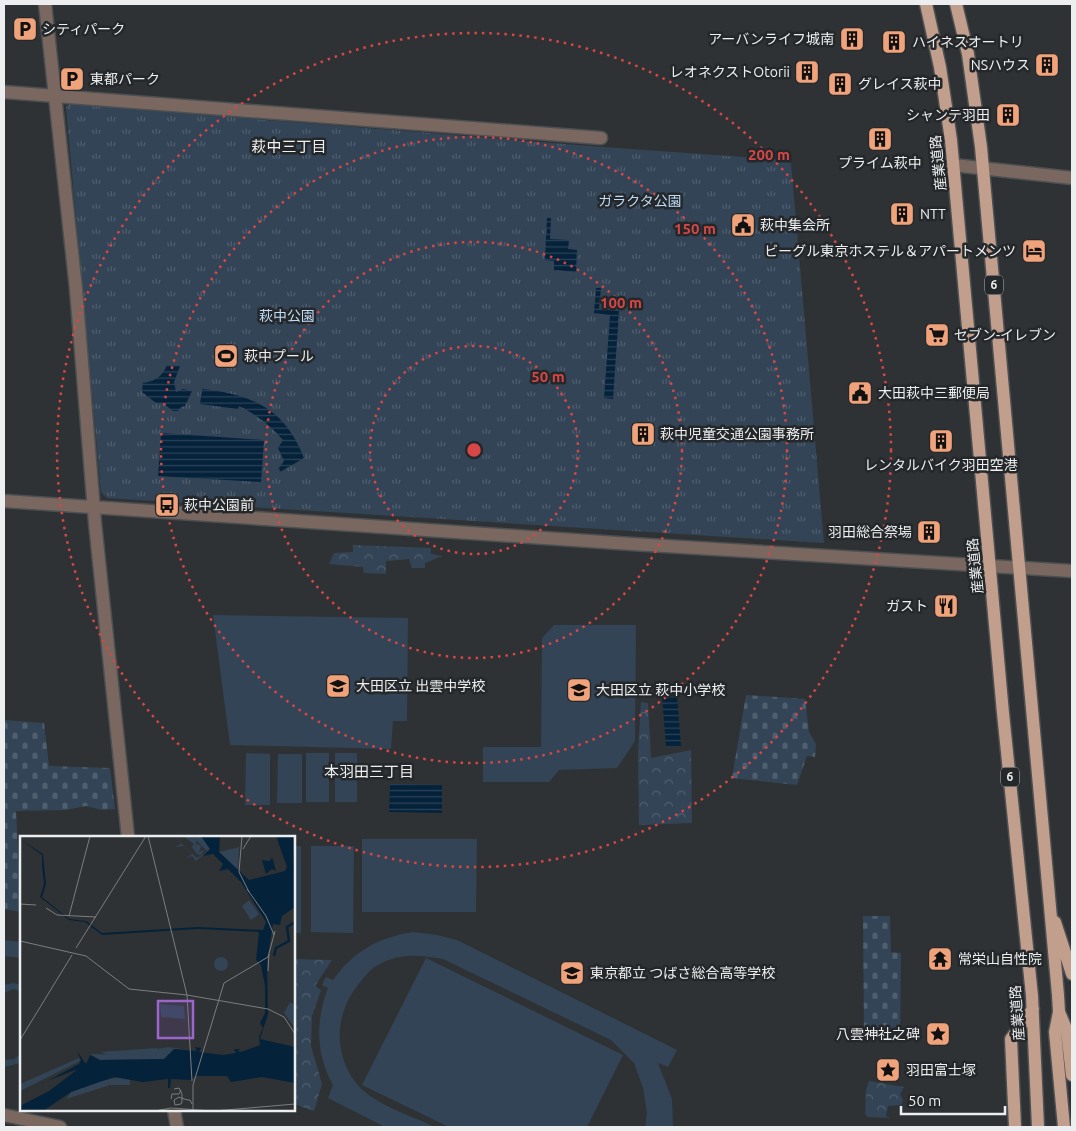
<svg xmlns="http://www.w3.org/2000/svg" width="1076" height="1131" viewBox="0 0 1076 1131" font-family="Ubuntu,'Noto Sans JP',sans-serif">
	<defs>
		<pattern id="forest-crowns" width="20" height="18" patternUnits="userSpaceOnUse" patternTransform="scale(1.25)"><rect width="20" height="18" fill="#324456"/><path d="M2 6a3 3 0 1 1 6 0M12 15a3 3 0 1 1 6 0" fill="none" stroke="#505f6f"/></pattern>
		<pattern id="cemetery-stones" width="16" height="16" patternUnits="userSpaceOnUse" patternTransform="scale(1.25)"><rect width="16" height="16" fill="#324456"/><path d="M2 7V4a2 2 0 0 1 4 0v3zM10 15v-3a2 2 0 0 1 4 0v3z" fill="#505f6f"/></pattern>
		<pattern id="park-tufts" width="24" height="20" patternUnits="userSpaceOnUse" patternTransform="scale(1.25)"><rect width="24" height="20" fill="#324456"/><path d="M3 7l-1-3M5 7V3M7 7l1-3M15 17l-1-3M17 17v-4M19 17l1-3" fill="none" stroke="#505f6f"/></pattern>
		<pattern id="water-rules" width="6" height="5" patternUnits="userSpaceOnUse" patternTransform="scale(1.25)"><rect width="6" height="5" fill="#05223b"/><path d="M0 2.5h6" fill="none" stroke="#2a4258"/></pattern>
	</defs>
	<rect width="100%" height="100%" fill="#2f3234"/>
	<!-- grass -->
	<path fill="#324456" d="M213,615L408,618L407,721H393L391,749L230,745Z
		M554,625H636L635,741L617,768L559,770L549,782H483V747H541L542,638Z
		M246,753L270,754V805H245Z
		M306,753H329V802H306Z
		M335,753H357V802H335Z
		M278,754H302V803H277Z
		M362,839H477L476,912H362Z
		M294,846H301V933H294Z
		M311,846H354L353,933L311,932Z
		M414,932L437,935L457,940L677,1050L668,1067L658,1063L672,1099L673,1127H645L647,1113L643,1088L634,1063L611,1040L443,959C421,955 400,953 380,964C371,968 364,977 358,985C335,1013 333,1053 356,1083C374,1105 410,1115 435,1127H385L328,1098L333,1085C316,1054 315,1022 328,988L322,985L326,977L333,980C353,952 378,937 414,932Z
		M4,940L21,942V958L4,956Z
		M426,958L623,1055L587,1127H449L362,1085Z
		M13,983L21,985V991L13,989L4,993V985Z
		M21,1054V1063L4,1067V1060L14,1059Z"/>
	<!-- forest -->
	<path fill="url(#forest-crowns)" d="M353,545L431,548V554L442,556L425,563V568H412L409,559L386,561V574L364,573L363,567L329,564L334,553L353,552Z
		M641,702L648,703L651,758L691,750L692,823L639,825L638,752Z
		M294,959L332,960L315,986L321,990L312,1016L311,1046L322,1084L314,1111L294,1104Z
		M869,1081L904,1087L900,1094L903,1100L901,1105L888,1106L886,1116L890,1118L868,1117L865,1114L866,1090Z"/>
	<!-- cemetery -->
	<path fill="url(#cemetery-stones)" d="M746,695L805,699L809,732L816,744L815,757L807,756L797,785L732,778Z
		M4,720L44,723L49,766L110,768L115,809L102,810L86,806L66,810L16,811L21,912L4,909Z
		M863,916H890L891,952L901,953L900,1039L864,1038Z"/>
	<!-- park -->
	<path fill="url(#park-tufts)" d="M69,104L589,146L786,160L791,163L824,543L107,498L101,492L66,107Z"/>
	<!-- water -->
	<path fill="url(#water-rules)" d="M547,218H551L550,239L569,240L568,249L577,250L576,272L554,270V261L545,260Z
		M596,288H601L599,309L619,311L613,399L604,398L610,315L594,313Z
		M167,365L180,366L174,382L176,392L183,389L192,391L185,406L181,407L178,411H173L163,403H156L142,392L143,383C155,381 162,377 167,365Z
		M202,389C252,394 285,409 304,458L280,472L279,468L284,461L278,448L283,440C270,425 257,415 239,406L238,409L200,404Z
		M161,433L264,440L261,482L158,476Z
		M677,695L681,746L666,747L662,696Z
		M390,784L442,785V813L389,812Z"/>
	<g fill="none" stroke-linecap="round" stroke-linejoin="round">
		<defs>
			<path id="tertiary" d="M45,4L76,289L95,523L128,837
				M4,92L601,138
				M953,165L1072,178
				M4,501L632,544L1072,571
				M174,1110L177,1127
				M4,1115L60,1127"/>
			<path id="primary" d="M926,4L940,67L951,140L1003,713L1032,996L1038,1127
				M956,4L968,54L981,147L1058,995L1059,1012L1055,1032L1064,1127
				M1055,922L1072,974
				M1059,1012L1067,1031L1072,1075
				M1015,1127L1011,1039L1033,1009"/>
		</defs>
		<!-- tertiary casing -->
		<use href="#tertiary" stroke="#4d5052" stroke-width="15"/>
		<!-- primary casing -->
		<use href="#primary" stroke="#4d5052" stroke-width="15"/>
		<!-- tertiary -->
		<use href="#tertiary" stroke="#7a6860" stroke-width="12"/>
		<!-- primary -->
		<use href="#primary" stroke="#c29e8d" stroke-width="12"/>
	</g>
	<!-- distance rings -->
	<g fill="none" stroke="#d94646" stroke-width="2.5" stroke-dasharray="2.5 5">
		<circle cx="474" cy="450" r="104"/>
		<circle cx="474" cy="450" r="208"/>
		<circle cx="474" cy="450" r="313"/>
		<circle cx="474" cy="450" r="417"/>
	</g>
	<!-- icons -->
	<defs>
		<symbol id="parking-square" viewBox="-11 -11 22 22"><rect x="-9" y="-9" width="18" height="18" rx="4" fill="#f0a27a" stroke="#25282a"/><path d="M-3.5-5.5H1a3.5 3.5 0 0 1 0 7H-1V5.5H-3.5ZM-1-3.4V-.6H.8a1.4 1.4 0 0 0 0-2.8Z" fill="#111"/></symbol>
		<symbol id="building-square" viewBox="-11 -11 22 22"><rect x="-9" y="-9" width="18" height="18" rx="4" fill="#f0a27a" stroke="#25282a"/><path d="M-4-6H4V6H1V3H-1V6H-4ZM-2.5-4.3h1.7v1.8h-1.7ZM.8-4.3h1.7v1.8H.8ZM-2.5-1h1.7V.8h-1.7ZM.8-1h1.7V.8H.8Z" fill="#111"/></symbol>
		<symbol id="civic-square" viewBox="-11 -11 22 22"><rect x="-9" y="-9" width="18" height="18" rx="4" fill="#f0a27a" stroke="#25282a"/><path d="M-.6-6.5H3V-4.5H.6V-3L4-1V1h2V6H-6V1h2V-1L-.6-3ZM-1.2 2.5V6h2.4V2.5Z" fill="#111"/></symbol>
		<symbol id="hotel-square" viewBox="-11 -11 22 22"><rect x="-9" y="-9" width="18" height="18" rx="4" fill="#f0a27a" stroke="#25282a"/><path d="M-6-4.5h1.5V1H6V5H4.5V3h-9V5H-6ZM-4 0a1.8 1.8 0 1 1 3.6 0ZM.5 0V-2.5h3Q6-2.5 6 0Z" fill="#111"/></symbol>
		<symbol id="supermarket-square" viewBox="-11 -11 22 22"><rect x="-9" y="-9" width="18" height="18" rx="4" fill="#f0a27a" stroke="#25282a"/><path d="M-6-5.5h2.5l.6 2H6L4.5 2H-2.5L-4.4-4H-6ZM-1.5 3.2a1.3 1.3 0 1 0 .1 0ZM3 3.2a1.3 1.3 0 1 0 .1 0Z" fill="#111"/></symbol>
		<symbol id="stadium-square" viewBox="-11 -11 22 22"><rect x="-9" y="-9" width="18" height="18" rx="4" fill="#f0a27a" stroke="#25282a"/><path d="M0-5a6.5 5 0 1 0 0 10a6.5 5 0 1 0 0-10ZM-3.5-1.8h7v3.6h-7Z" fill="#111"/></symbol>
		<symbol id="bus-square" viewBox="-11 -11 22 22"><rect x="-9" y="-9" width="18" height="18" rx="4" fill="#f0a27a" stroke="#25282a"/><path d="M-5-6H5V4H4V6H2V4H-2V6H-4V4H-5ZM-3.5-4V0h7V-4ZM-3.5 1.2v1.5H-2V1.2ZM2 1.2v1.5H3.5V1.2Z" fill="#111"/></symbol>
		<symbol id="restaurant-square" viewBox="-11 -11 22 22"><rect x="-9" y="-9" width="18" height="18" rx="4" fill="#f0a27a" stroke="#25282a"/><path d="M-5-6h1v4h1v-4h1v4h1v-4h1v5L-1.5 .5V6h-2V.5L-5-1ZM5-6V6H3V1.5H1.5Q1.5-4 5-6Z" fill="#111"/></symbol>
		<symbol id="school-square" viewBox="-11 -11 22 22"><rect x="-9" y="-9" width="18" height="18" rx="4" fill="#f0a27a" stroke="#25282a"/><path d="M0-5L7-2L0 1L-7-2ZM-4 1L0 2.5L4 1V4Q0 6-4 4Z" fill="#111"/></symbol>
		<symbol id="temple-square" viewBox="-11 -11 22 22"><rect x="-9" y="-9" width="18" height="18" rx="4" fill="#f0a27a" stroke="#25282a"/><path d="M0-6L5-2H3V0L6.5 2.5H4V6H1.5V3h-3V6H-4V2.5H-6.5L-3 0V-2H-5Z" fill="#111"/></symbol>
		<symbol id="sight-square" viewBox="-11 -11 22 22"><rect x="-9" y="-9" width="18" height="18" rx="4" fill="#f0a27a" stroke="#25282a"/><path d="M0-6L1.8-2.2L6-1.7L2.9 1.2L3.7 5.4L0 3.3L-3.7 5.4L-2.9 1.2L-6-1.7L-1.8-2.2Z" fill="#111"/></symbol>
	</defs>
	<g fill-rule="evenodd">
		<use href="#parking-square" x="11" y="15" width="28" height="28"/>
		<use href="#building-square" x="838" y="25" width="28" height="28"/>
		<use href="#building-square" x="880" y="28" width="28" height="28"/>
		<use href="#building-square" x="1033" y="51" width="28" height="28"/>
		<use href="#building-square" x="793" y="58" width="28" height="28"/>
		<use href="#parking-square" x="58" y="65" width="28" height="28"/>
		<use href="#building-square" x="826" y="70" width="28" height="28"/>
		<use href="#building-square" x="994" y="101" width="28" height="28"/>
		<use href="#building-square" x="866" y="125" width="28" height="28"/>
		<use href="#building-square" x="888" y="200" width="28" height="28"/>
		<use href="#civic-square" x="729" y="211" width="28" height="28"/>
		<use href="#hotel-square" x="1020" y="237" width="28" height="28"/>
		<use href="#supermarket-square" x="923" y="321" width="28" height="28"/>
		<use href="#stadium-square" x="212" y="342" width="28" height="28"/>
		<use href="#civic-square" x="846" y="379" width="28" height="28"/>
		<use href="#building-square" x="629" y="420" width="28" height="28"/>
		<use href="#building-square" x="927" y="427" width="28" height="28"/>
		<use href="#bus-square" x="153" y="491" width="28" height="28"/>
		<use href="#building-square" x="915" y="518" width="28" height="28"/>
		<use href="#restaurant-square" x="932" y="592" width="28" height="28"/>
		<use href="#school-square" x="324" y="672" width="28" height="28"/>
		<use href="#school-square" x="565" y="676" width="28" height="28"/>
		<use href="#temple-square" x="926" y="945" width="28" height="28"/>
		<use href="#school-square" x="558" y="959" width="28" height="28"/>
		<use href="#sight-square" x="924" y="1020" width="28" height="28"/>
		<use href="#sight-square" x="874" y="1056" width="28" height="28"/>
	</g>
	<g text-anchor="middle" stroke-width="5" stroke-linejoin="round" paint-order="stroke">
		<!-- shield labels -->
		<g fill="#25282a" stroke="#b0b3b4" stroke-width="1">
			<rect x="985" y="275.5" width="18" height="19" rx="4"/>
			<rect x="1001" y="767.5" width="18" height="19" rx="4"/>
		</g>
		<g font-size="12" font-weight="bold" fill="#eceeef">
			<text x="994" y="289">6</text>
			<text x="1010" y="781">6</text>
		</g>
		<!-- poi labels -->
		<g font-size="14" fill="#eceeef" stroke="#25282a" text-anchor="start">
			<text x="42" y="34">シティパーク</text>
			<text x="834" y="44" text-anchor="end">アーバンライフ城南</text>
			<text x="912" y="47">ハイネスオートリ</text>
			<text x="1030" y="70" text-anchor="end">NSハウス</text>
			<text x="790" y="77" text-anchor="end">レオネクストOtorii</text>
			<text x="90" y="84">東都パーク</text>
			<text x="858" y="89">グレイス萩中</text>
			<text x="990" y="120" text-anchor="end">シャンテ羽田</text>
			<text x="880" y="168" text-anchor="middle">プライム萩中</text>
			<text x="920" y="219">NTT</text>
			<text x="760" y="230">萩中集会所</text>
			<text x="1016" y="256" text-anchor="end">ビーグル東京ホステル＆アパートメンツ</text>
			<text x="954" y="340">セブン-イレブン</text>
			<text x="244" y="361">萩中プール</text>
			<text x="878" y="398">大田萩中三郵便局</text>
			<text x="660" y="439">萩中児童交通公園事務所</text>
			<text x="941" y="470" text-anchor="middle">レンタルバイク羽田空港</text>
			<text x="184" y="510">萩中公園前</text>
			<text x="912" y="537" text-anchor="end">羽田総合祭場</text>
			<text x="928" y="611" text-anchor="end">ガスト</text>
			<text x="356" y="691">大田区立 出雲中学校</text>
			<text x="596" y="695">大田区立 萩中小学校</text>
			<text x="958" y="964">常栄山自性院</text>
			<text x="590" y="978">東京都立 つばさ総合高等学校</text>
			<text x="920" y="1039" text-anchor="end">八雲神社之碑</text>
			<text x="906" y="1075">羽田富士塚</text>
		</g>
		<!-- street labels -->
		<g font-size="14" fill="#eceeef" stroke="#25282a">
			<text transform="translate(938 163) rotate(-96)" y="5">産業道路</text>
			<text transform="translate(975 566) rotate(-96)" y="5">産業道路</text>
			<text transform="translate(1017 1013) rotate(-94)" y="5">産業道路</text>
		</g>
		<!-- park labels -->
		<g font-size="14" fill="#bddcfa" stroke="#25282a">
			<text x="640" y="206">ガラクタ公園</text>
			<text x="287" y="321">萩中公園</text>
		</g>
		<!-- neighbourhood labels -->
		<g font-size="15" fill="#eceeef" stroke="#25282a">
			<text x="289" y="152">萩中三丁目</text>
			<text x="369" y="777">本羽田三丁目</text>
		</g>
	</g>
	<!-- overview -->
	<g transform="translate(20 836)">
		<rect width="275" height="275" fill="#2f3234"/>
		<path d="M163,0H172L177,5L175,7L181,10L179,16L185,14L180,19L176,17L172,11L174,8ZM270,166L275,169V192L264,177Z" fill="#324456"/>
		<path d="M148,211L176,215L155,213L144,223L80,224L70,218L137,219V213Z" fill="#324456"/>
		<path d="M172,0H181L190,13L176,25L172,20L166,22L172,18L164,10L155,11L161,8L157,3L177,22L187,15ZM219,11L218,34L199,16ZM229,64L239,78L231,84L222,70ZM194 128a7 7 0 1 1 14 0a7 7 0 1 1-14 0ZM140,168L164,170L165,183L141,181ZM137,212V219L91,220L80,216ZM59,222L60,225L0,255V248ZM100,241L110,243V249H90L46,263L51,256L72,247Z" fill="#324456"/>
		<path d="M181,0H200L199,16L229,44L265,35L267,31L256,0H273L275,71L262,80L260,89L253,88L247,126L248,178L240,203L275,211V247L242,241L211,246L207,240H175L171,244L151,243L150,252H148V243L123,246L94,241L51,256L23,275H0V270L29,255L58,233L27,245L59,228L61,224L57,215L66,228L70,219L80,224L144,223L154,213L177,215L175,211L181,212L179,216L203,219L216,217L214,213H220L218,215L221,216L240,209L239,201L243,192L240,187L245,177V150L241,129L236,124L239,96L178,93L82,99L65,86L49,84L20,61L24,48L22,30V19L0,3L23,18L26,48L22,61L49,83L66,85L82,97L178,91L243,94L246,86L221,46L208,33L199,35L203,28L193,18L183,20L190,13ZM252,21L256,35L252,33L246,38L242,24L250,25Z" fill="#05223b"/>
		<path fill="none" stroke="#05223b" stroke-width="2.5" d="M254,120L256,112L269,105L267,91L275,86"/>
		<path fill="none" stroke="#7b7d7f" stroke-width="1" d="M128,0L167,159L248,173M222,0L219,36L229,56M223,13L231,0M227,53L246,80L254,99M0,68L16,69M26,72L37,79L76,81M49,80L70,0M0,105L66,120L109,153L167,159L172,245M56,112L126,0M248,135L249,118M248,173L264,181L275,198M0,204L52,119M154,253L159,252L162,258V266L161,268L155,269L154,264L159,261L161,262L168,264H170L172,268M151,263L152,258H159L161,254M135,275L151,272L193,275M173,275V249L204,147L248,121L255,95M194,275L275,268"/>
		<path fill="#9d66cd" fill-opacity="0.15" stroke="#9d66cd" stroke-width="2.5" d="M138,165H173V202H138Z"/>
		<rect width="275" height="275" fill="none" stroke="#eceeef" stroke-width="2.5"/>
	</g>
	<circle cx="474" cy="450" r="8" fill="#d94646" stroke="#25282a" stroke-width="2.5"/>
	<g font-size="15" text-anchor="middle" font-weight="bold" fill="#d94646" stroke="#25282a" stroke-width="5" stroke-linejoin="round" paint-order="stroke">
		<text x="769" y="160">200 m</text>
		<text x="695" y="234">150 m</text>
		<text x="621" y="308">100 m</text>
		<text x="548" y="382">50 m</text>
	</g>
	<!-- border -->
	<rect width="1076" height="1131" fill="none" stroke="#eceeef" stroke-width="10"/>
	<!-- scale -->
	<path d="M901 1106v8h104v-8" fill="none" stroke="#eceeef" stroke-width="2.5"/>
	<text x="908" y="1106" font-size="15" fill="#eceeef" stroke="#25282a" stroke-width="4" paint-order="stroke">50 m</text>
</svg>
